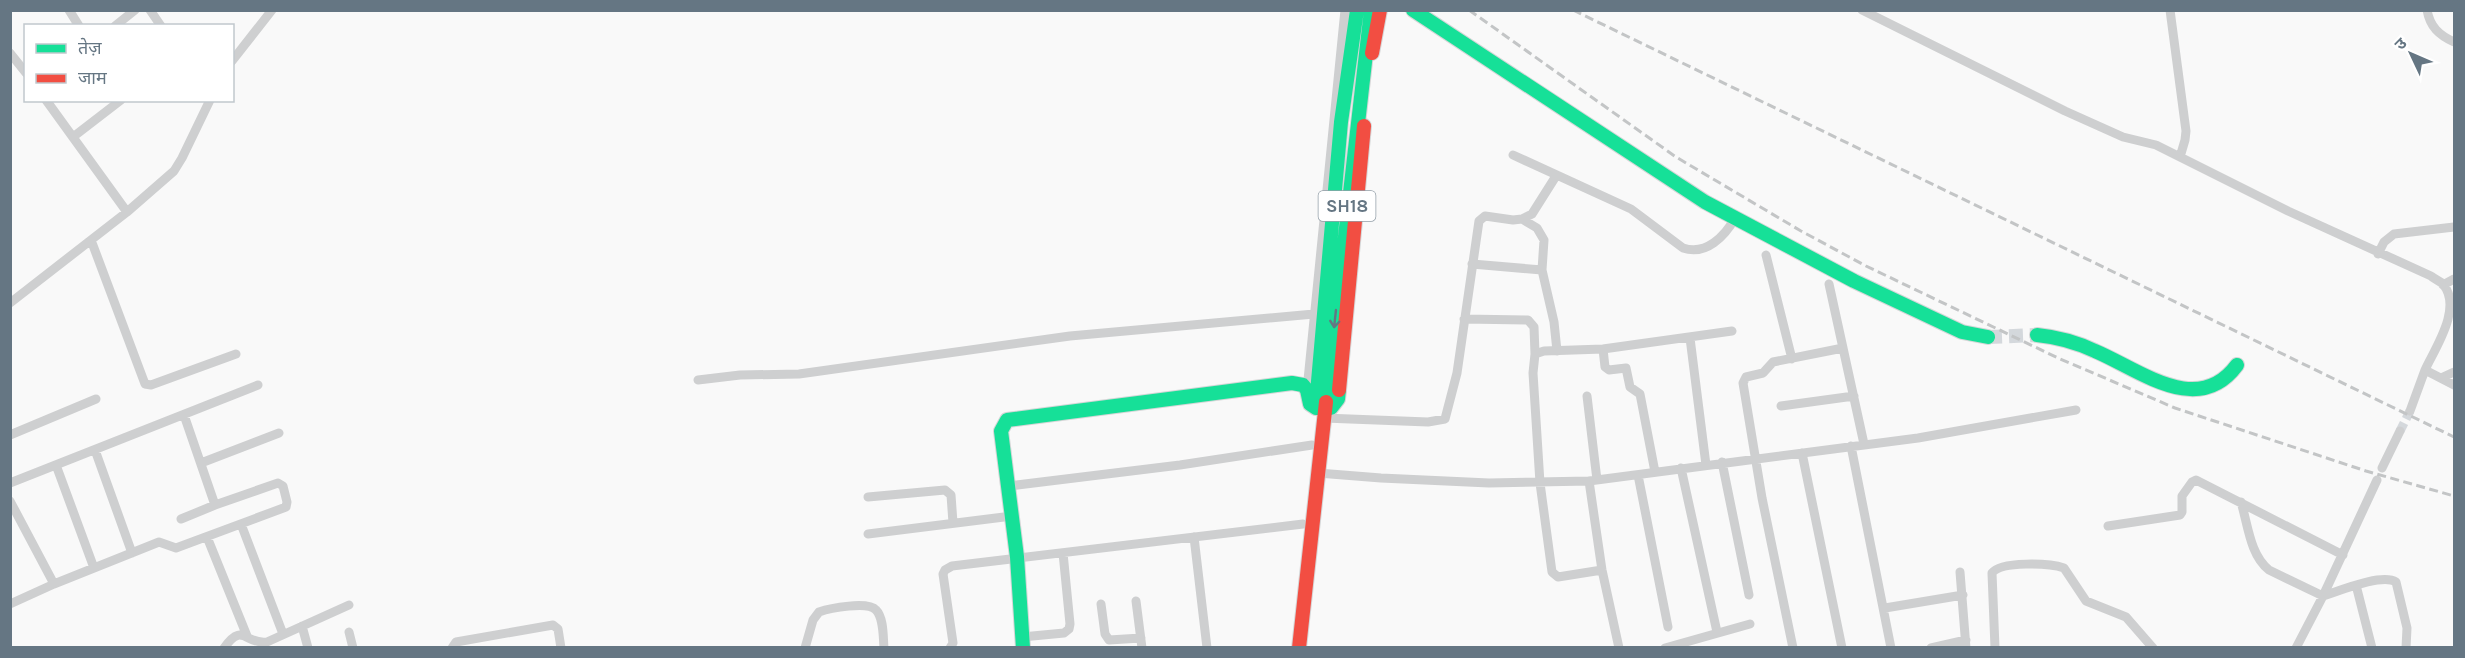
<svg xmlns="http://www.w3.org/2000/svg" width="2465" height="658" viewBox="0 0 2465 658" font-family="Karla,'Noto Sans Devanagari',sans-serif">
	<rect width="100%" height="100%" fill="#f9f9f9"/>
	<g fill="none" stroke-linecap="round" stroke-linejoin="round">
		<!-- street-tunnel -->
		<path stroke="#d4d8dc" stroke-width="9" stroke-dasharray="9 4.5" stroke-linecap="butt" d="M2400,431L2410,411"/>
		<!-- secondary-tunnel -->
		<path stroke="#d4d8dc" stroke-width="14" stroke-dasharray="14 7" stroke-linecap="butt" d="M1988,337L2037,335"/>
		<defs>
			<path id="fast" d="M1413,10L1705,202L1854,281L1962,332L1988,337
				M2037,335C2057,337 2076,342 2095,351C2140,370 2198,418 2237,365
				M1326,402L1371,10
				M1316,404L1341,122L1357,10
				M1023,648L1017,557L1001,431L1007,420L1292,383L1303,385L1307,390L1310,404L1316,408H1331L1338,399L1339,390"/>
			<path id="jam" d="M1372,53L1380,10
				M1339,390L1364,126
				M1299,648L1326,402"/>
		</defs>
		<!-- fast casing -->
		<use href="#fast" stroke="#d5d6d7" stroke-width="16"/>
		<!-- jam casing -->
		<use href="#jam" stroke="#d5d6d7" stroke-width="16"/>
		<!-- street -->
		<path stroke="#cecfd0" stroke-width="9" d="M69,10L79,26
			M150,10L161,26
			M1862,10L2065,111L2123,137L2156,145L2288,211L2431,276C2434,279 2440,281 2443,284C2463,308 2435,348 2425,370L2454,385
			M2170,10L2186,131L2185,140L2180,157
			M2427,10C2430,27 2439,35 2454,42
			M115,26L135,10
			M10,53L26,73
			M232,61L272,10
			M46,100L127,212
			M73,137L121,100
			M1513,155L1631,209L1683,248C1706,256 1725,236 1735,218
			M1522,219L1537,228L1544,240L1542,270L1554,322L1557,351
			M91,240L145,384L151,385L236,354
			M2378,254L2384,242L2394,234L2454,227
			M1766,255L1792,359
			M1472,264L1542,270
			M1829,284L1864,444
			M2443,285L2454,279
			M10,303L127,212L174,171L182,158L210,100
			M1464,319L1528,320L1534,327L1535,354
			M1690,338L1706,465
			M1603,349L1605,367L1609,370L1626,368L1630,387L1640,394L1655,472
			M2441,378L2454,372
			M698,380L740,375L799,374L1070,336L1314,314
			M1307,390L1345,10
			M1587,396L1597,480
			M1781,406L1854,396
			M2410,411L2425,370
			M1324,418L1428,422L1445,419L1457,373L1479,221L1485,216L1513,220L1522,219L1532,214L1556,176
			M10,435L96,399
			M1851,446L1891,648
			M95,450L132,553
			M1802,453L1842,648
			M1722,462L1749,595
			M201,463L279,433
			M56,465L94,568
			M1681,468L1717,632
			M2382,468L2400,431
			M1318,473L1381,478L1489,483L1589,481L1918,438L2076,410
			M1638,475L1668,627
			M1589,481L1602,570L1619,648
			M10,483L258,385
			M1009,486L1180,465L1312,445
			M868,497L945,490L951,495L953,523
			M10,501L54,584L159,542L176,548L286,507L287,502L283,486L278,483L215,505L184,415
			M2241,502C2248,525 2250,555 2269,570L2323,596C2339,591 2382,573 2396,582L2407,628L2406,648
			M181,519L215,505
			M241,524L283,634
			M2108,526L2180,515L2182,512V496L2192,482L2196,480L2343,555
			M868,534L1012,516
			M207,537L247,636
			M1194,537L1207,648
			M1602,570L1558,577L1552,572L1540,483L1533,373L1535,354L1544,351L1603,349L1732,331
			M1960,572L1966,648
			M2356,585L2372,648
			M1136,601L1142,648
			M10,604L54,584
			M1101,604L1105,634L1109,640L1141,638
			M1885,608L1963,595
			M302,626L308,648
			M349,632L353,648
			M1022,637L1064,633L1069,629L1070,624L1063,553
			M224,648C243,621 245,645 267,642L349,605
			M452,648L456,642L553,625L558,629L561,648
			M805,648L813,620L819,612C830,608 868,601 876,610C884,618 883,637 884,648
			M950,648L953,643L943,574L945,570L952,566L1303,524
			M1665,648L1750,624
			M1793,648L1762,498L1743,383L1746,377L1763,373L1773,362L1843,348
			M1931,648L1966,640
			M1995,648L1992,573C2001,561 2049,563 2064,568L2086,601L2126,617L2153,648
			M2296,648L2323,596L2377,480"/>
		<!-- fast -->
		<use href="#fast" stroke="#16e098" stroke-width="14"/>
		<!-- jam -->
		<use href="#jam" stroke="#f24e42" stroke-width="14"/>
		<!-- rail -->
		<path stroke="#c3c5c6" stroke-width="3" stroke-dasharray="9 4.5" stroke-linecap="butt" d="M1469,10L1676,157L1801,231L1866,266L2058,358L2175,408L2366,471L2454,496
			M1573,10L2454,437"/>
	</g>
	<!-- one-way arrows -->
	<defs><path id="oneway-shaft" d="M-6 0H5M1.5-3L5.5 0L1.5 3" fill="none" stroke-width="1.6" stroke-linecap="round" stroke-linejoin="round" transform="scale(1.5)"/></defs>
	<use stroke="#657683" href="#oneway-shaft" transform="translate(1335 319) rotate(96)"/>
	<g text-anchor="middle" stroke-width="6" stroke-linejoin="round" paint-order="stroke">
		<!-- shield labels -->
		<rect fill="#fff" stroke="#939fa8" stroke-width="1.5" x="1318.5" y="191" width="57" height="30" rx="4.5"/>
		<g font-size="18" font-weight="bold" fill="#657683">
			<text x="1347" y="212">SH18</text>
		</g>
	</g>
	<!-- border -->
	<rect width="2465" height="658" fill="none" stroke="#657683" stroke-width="24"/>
	<!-- legend -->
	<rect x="24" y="24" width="210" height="78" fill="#ffffff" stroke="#c1c8cd" stroke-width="1.5"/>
	<rect x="36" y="44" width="30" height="9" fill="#16e098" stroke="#c1c8cd" stroke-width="1.5"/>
	<text x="78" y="54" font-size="18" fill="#657683">तेज़</text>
	<rect x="36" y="74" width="30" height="9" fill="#f24e42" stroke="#c1c8cd" stroke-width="1.5"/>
	<text x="78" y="84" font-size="18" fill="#657683">जाम</text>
	<!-- north arrow -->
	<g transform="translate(2411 54) rotate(314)" stroke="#ffffff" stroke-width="4.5" paint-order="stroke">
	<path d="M0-4.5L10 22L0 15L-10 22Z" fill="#657683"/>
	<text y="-9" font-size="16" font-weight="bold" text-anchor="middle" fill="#657683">उ</text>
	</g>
</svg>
